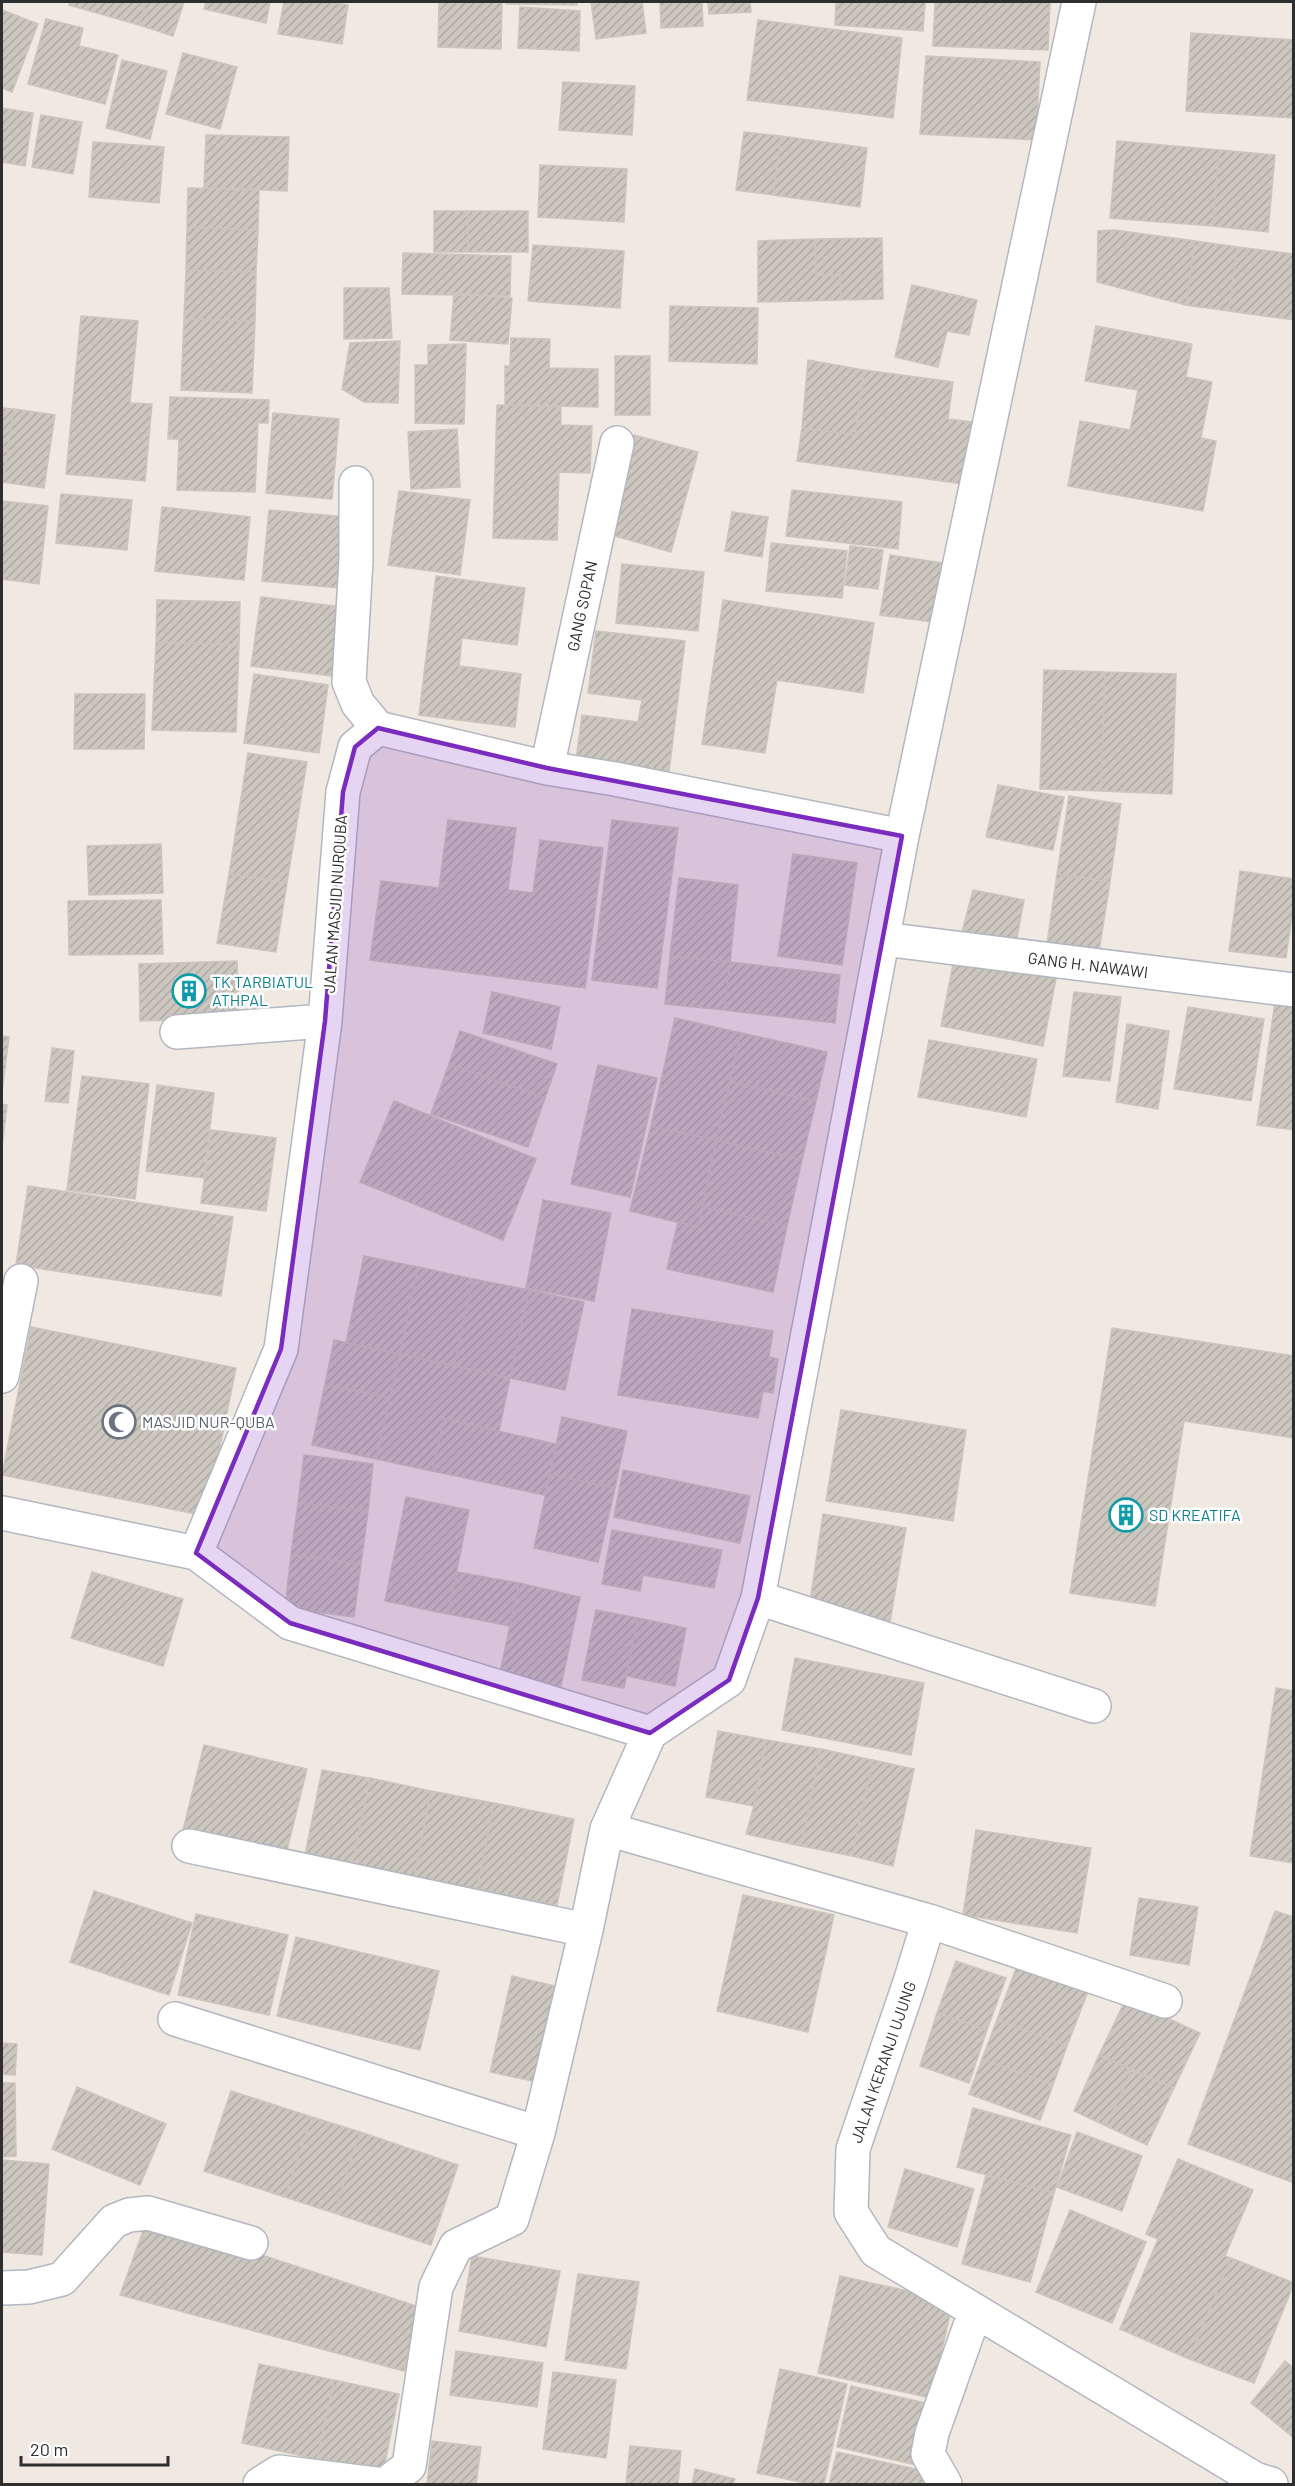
<svg xmlns="http://www.w3.org/2000/svg" width="1295" height="2486" viewBox="0 0 1295 2486" font-family="Barlow,sans-serif">
	<defs>
		<pattern id="building-hatch" width="6" height="6" patternUnits="userSpaceOnUse" patternTransform="scale(1.5)"><rect width="6" height="6" fill="#cbc7bf"/><path d="M-1 1l2-2M0 6l6-6M5 7l2-2" fill="none" stroke="#afaba4"/></pattern>
	</defs>
	<rect width="100%" height="100%" fill="#efe9e1"/>
	<!-- building -->
	<path fill="url(#building-hatch)" stroke="#cbc5ba" stroke-width="1.5" d="M70,2H146L139,25L69,5Z
		M146,2H184L173,36L139,25Z
		M206,2H270L266,23L204,9Z
		M284,2H327L348,5L342,44L278,34Z
		M439,2H502L501,49L438,47Z
		M506,2H577V5L506,4Z
		M591,2H642L646,33L596,39Z
		M660,2H702L703,26L661,28Z
		M708,2H750L751,12L709,14Z
		M836,2H925L923,31L835,25Z
		M935,2H1050L1048,50L933,46Z
		M520,7L580,11L579,51L518,48Z
		M2,10L38,24L12,92L2,88Z
		M46,19L83,28L79,46L118,55L105,104L28,84Z
		M758,20L902,38L893,118L747,100Z
		M1191,33L1294,40V118L1186,111Z
		M183,53L237,67L220,129L166,114Z
		M926,56L1040,62L1036,140L920,134Z
		M122,60L167,71L150,139L106,128Z
		M563,82L635,86L632,135L559,130Z
		M2,108L33,113L25,166L2,162Z
		M41,115L82,122L73,174L32,167Z
		M744,132L781,136L773,195L736,190Z
		M206,135L289,137L287,191L204,188Z
		M781,136L867,148L860,207L773,195Z
		M1117,141L1219,150L1213,226L1110,218Z
		M93,142L164,147L159,203L89,197Z
		M1219,150L1275,155L1268,232L1213,226Z
		M540,165L627,169L624,222L538,217Z
		M188,188L259,189L258,230L187,227Z
		M434,211H468V252H434Z
		M468,211H528V252H468Z
		M187,227L258,230L256,272L186,270Z
		M1114,230L1195,241L1186,305L1097,282L1098,231Z
		M882,238L883,299L841,300L840,275H816L815,239Z
		M815,239L816,275H840L841,300L758,302V241Z
		M1195,241L1237,247L1229,311L1186,305Z
		M533,245L624,251L620,308L528,301Z
		M1237,247L1294,254V320L1229,311Z
		M403,253L511,256L510,296L402,294Z
		M186,270L256,272L255,321L184,319Z
		M912,285L977,300L969,335L947,331L938,367L895,357Z
		M344,288H389L392,338L344,339Z
		M454,293L512,298L508,344L450,340Z
		M670,306L758,308L757,364L669,361Z
		M81,316L138,321L130,403L152,404L145,481L66,474Z
		M184,319L255,321L252,393L181,390Z
		M1096,326L1192,344L1186,377L1212,382L1201,438L1216,441L1203,511L1068,486L1080,421L1130,430L1138,390L1085,381Z
		M511,338L550,339L549,368L598,369V407L505,405V366H510Z
		M400,341L398,403L364,402L342,389L350,343Z
		M466,344L464,424L415,423V365H428V345Z
		M615,356H650V415H615Z
		M808,360L864,370L855,435L802,428Z
		M864,370L953,382L948,419L972,422L963,484L797,461L802,428L855,435Z
		M170,397L269,400L268,423H258L255,492L177,490L179,439H168Z
		M497,405L561,407V425L592,426L590,473L559,472L557,540L493,538Z
		M2,408L14,409L3,482H2Z
		M14,409L55,415L44,488L3,482Z
		M273,413L339,419L332,499L266,493Z
		M457,429L460,487L411,489L408,432Z
		M634,435L698,452L671,552L608,534Z
		M792,490L902,502L898,549L786,536Z
		M399,491L470,500L460,575L388,565Z
		M61,494L132,500L127,550L56,543Z
		M2,501L48,506L39,584L2,579Z
		M162,507L250,517L244,580L155,571Z
		M269,510L346,517L339,588L262,581Z
		M732,512L768,517L762,557L725,551Z
		M771,543L847,551L842,598L766,591Z
		M850,546L883,550L878,589L845,585Z
		M890,555L942,563L933,622L880,615Z
		M622,564L704,572L698,631L616,623Z
		M436,576L525,588L517,645L462,638L459,666L521,674L515,727L419,715Z
		M261,597L342,607L332,676L251,666Z
		M157,600L240,602L239,645L156,642Z
		M723,600L874,623L863,693L777,680L765,753L702,744Z
		M596,631L685,641L669,772L576,761L582,715L638,722L642,700L588,693Z
		M156,642L239,645L236,732L152,730Z
		M1044,670L1105,672L1101,791L1040,789Z
		M1105,672L1176,674L1172,794L1101,791Z
		M254,674L328,685L319,753L244,743Z
		M75,694H145L144,749H74Z
		M248,753L307,762L287,883L229,874Z
		M998,785L1064,797L1053,850L986,837Z
		M1069,796L1121,804L1110,882L1057,874Z
		M448,820L516,828L508,890L533,893L540,840L603,848L585,988L370,960L381,881L439,888Z
		M612,820L678,828L657,988L592,980Z
		M161,844L163,893L89,895L87,846Z
		M793,854L857,863L842,965L778,956Z
		M1240,871L1294,879V902L1286,958L1229,951Z
		M229,874L287,883L276,952L217,943Z
		M1057,874L1110,882L1098,958L1046,951Z
		M679,878L738,885L730,962L670,956Z
		M973,890L1024,900L1015,948L962,932Z
		M161,900L163,954L69,955L68,901Z
		M670,956L730,962L724,1010L665,1004Z
		M954,959L1056,979L1043,1046L941,1026Z
		M237,961L239,1018L140,1021L139,964Z
		M730,962L840,975L835,1023L724,1010Z
		M492,992L560,1007L551,1049L483,1033Z
		M1074,992L1121,997L1110,1081L1063,1076Z
		M1276,995L1294,998V1130L1257,1125Z
		M1188,1007L1264,1019L1251,1101L1174,1089Z
		M675,1018L741,1033L716,1140L651,1126Z
		M1127,1024L1169,1031L1158,1109L1116,1102Z
		M460,1031L557,1064L545,1098L449,1064Z
		M741,1033L827,1052L816,1101L730,1082Z
		M2,1036L9,1037L2,1092Z
		M929,1040L1037,1059L1026,1117L918,1097Z
		M52,1048L74,1051L68,1103L45,1101Z
		M449,1064L545,1098L528,1147L431,1114Z
		M598,1065L657,1078L630,1197L571,1184Z
		M82,1076L149,1084L135,1199L67,1190Z
		M730,1082L816,1101L802,1160L716,1140Z
		M157,1085L214,1093L204,1178L146,1171Z
		M394,1101L536,1159L503,1240L360,1182Z
		M2,1104L7,1105L2,1147Z
		M651,1126L716,1140L698,1227L630,1211Z
		M211,1130L276,1138L266,1211L201,1203Z
		M716,1140L802,1160L787,1226L703,1207Z
		M28,1186L233,1217L221,1296L16,1265Z
		M543,1200L611,1213L594,1301L526,1288Z
		M703,1207L787,1226L773,1292L667,1269L678,1222L698,1227Z
		M364,1256L418,1267L400,1354L346,1343Z
		M418,1267L473,1279L454,1366L400,1354Z
		M473,1279L529,1290L510,1378L454,1366Z
		M529,1290L584,1302L565,1390L510,1378Z
		M632,1309L773,1331L769,1357L778,1359L773,1393L763,1391L758,1418L618,1395Z
		M31,1327L236,1368L206,1516L2,1475Z
		M1112,1328L1294,1356V1438L1184,1421L1155,1606L1070,1593Z
		M334,1340L400,1354L390,1398L325,1384Z
		M400,1354L510,1378L499,1431L444,1419L432,1471L376,1459Z
		M325,1384L390,1398L376,1459L312,1445Z
		M841,1410L966,1430L953,1521L826,1501Z
		M562,1417L627,1431L615,1488L550,1474Z
		M444,1419L556,1444L545,1495L432,1471Z
		M304,1455L373,1464L368,1511L298,1503Z
		M623,1470L750,1496L740,1543L614,1517Z
		M550,1474L615,1488L598,1562L534,1548Z
		M406,1497L469,1510L448,1614L385,1601Z
		M298,1503L368,1511L361,1564L291,1555Z
		M823,1514L906,1528L890,1622L809,1609Z
		M612,1530L722,1550L714,1588L643,1575L640,1591L602,1584Z
		M291,1555L361,1564L354,1617L285,1608Z
		M92,1572L183,1599L163,1666L71,1638Z
		M457,1572L519,1583L510,1626L448,1614Z
		M519,1583L580,1597L560,1690L499,1677Z
		M596,1610L638,1618L624,1688L582,1680Z
		M638,1618L686,1628L675,1686L626,1676Z
		M795,1658L924,1683L911,1755L782,1730Z
		M1276,1688L1294,1691V1863L1250,1856Z
		M718,1731L766,1740L754,1806L706,1797Z
		M766,1740L821,1749L801,1846L746,1834L754,1806Z
		M204,1745L307,1769L286,1854L183,1830Z
		M821,1749L873,1760L852,1856L801,1846Z
		M873,1760L914,1769L893,1866L852,1856Z
		M322,1770L370,1778L352,1865L305,1855Z
		M370,1778L431,1791L414,1877L352,1865Z
		M431,1791L494,1803L477,1889L414,1877Z
		M494,1803L574,1819L557,1905L477,1889Z
		M976,1830L1091,1848L1077,1933L963,1915Z
		M94,1891L192,1923L169,1995L70,1962Z
		M743,1895L834,1915L808,2032L717,2011Z
		M1139,1898L1198,1907L1189,1965L1130,1955Z
		M1275,1911L1294,1917V2183L1188,2144Z
		M196,1914L288,1935L269,2015L178,1995Z
		M296,1937L439,1971L420,2050L277,2016Z
		M956,1961L1006,1978L987,2030L937,2013Z
		M1018,1963L1089,1989L1067,2046L997,2020Z
		M512,1976L568,1989L547,2084L490,2072Z
		M1126,1999L1200,2033L1174,2088L1099,2055Z
		M937,2013L987,2030L969,2083L920,2066Z
		M997,2020L1067,2046L1053,2085L982,2059Z
		M2,2043L17,2044L15,2075L2,2074Z
		M1099,2055L1132,2070L1106,2126L1074,2111Z
		M982,2059L1053,2085L1040,2120L969,2094Z
		M1132,2070L1174,2088L1147,2145L1106,2126Z
		M2,2083H15L16,2156L2,2157Z
		M77,2087L166,2124L140,2185L52,2149Z
		M231,2091L312,2117L285,2197L204,2171Z
		M973,2108L1071,2135L1054,2193L957,2167Z
		M312,2117L360,2132L334,2213L285,2197Z
		M360,2132L458,2165L431,2245L334,2213Z
		M1077,2132L1142,2156L1122,2211L1057,2187Z
		M1178,2159L1253,2190L1225,2256L1231,2258L1189,2359L1120,2329L1158,2239L1146,2234Z
		M2,2160L49,2164L42,2255L2,2252Z
		M905,2169L974,2189L957,2247L888,2227Z
		M986,2175L1054,2193L1030,2282L962,2264Z
		M1070,2210L1146,2242L1112,2323L1036,2292Z
		M148,2217L422,2308L404,2371L120,2295Z
		M472,2256L560,2271L546,2347L459,2331Z
		M1231,2258L1294,2283L1254,2383L1189,2359Z
		M578,2274L639,2282L626,2369L565,2360Z
		M840,2276L953,2301L931,2398L818,2373Z
		M456,2351L543,2363L537,2407L450,2395Z
		M1285,2361L1294,2368V2438L1251,2403Z
		M259,2364L334,2380L317,2459L242,2443Z
		M780,2369L847,2384L824,2484H810L757,2473Z
		M553,2372L616,2380L606,2458L543,2449Z
		M334,2380L399,2394L383,2472L317,2459Z
		M851,2386L935,2405L921,2466L837,2447Z
		M432,2441L481,2447L476,2484H427Z
		M630,2446L681,2451L678,2484H626Z
		M837,2452L939,2474L937,2484H829Z
		M695,2469L735,2479L733,2484H692Z"/>
	<g fill="none" stroke-linecap="round" stroke-linejoin="round">
		<defs>
			<path id="minor" d="M356,483V560L349,682L358,704L378,728
				M547,768L617,443
				M883,939L1294,990
				M177,1032L325,1021
				M2,1376L21,1281
				M2,1513L196,1553L290,1623L650,1733
				M196,1553L281,1349L325,1021L343,792L355,747L378,728L547,768L615,779L902,836
				M758,1598L1094,1706
				M650,1733L729,1680L758,1598L902,836L1079,2
				M650,1733L607,1829L929,1921L910,1982L853,2149L851,2212L876,2251L1255,2479L1271,2484
				M189,1846L586,1930L538,2133L512,2219L456,2246L436,2287L409,2466L386,2484
				M929,1921L1165,2001
				M586,1930L607,1829
				M175,2019L538,2133
				M2,2288L29,2287L62,2279L114,2221L129,2215L148,2213L251,2243
				M260,2484L279,2472L376,2484
				M945,2484L928,2454L932,2433L975,2312"/>
		</defs>
		<!-- minor casing -->
		<use href="#minor" stroke="#b4b7c1" stroke-width="36"/>
		<!-- minor -->
		<use href="#minor" stroke="#fff" stroke-width="33"/>
	</g>
	<!-- marked area -->
	<path fill="#7b2cbf" fill-opacity="0.2" stroke="#7b2cbf" stroke-width="4.5" stroke-linejoin="round" d="M378,728L547,768L902,836L758,1598L729,1680L650,1733L290,1623L196,1553L281,1349L325,1021L343,792L355,747Z"/>
	<!-- icons -->
	<defs>
		<symbol id="building-ring" viewBox="-11 -11 22 22"><circle r="9.5" fill="#fff" stroke="#0f9aa8" stroke-width="1.5"/><path d="M-4-6H4V6H1V3H-1V6H-4ZM-2.5-4.3h1.7v1.8h-1.7ZM.8-4.3h1.7v1.8H.8ZM-2.5-1h1.7V.8h-1.7ZM.8-1h1.7V.8H.8Z" fill="#0f9aa8"/></symbol>
		<symbol id="mosque-ring" viewBox="-11 -11 22 22"><circle r="9.5" fill="#fff" stroke="#6b7280" stroke-width="1.5"/><path d="M3.5-4.9A6 6 0 1 0 3.5 4.9A5 5 0 1 1 3.5-4.9Z" fill="#6b7280"/></symbol>
	</defs>
	<g fill-rule="evenodd">
		<use href="#building-ring" x="170" y="972" width="38" height="38"/>
		<use href="#mosque-ring" x="100" y="1403" width="38" height="38"/>
		<use href="#building-ring" x="1107" y="1496" width="38" height="38"/>
	</g>
	<g text-anchor="middle" stroke-width="5" stroke-linejoin="round" paint-order="stroke">
		<!-- street labels -->
		<g font-size="16" fill="#2e2e2e" stroke="#fff">
			<text transform="translate(582 606) rotate(-78)" y="6">GANG SOPAN</text>
			<text transform="translate(335 904) rotate(-86)" y="6">JALAN MASJID NURQUBA</text>
			<text transform="translate(1088 965) rotate(7)" y="6">GANG H. NAWAWI</text>
			<text transform="translate(883 2062) rotate(-71)" y="6">JALAN KERANJI UJUNG</text>
		</g>
		<!-- culture labels -->
		<g font-size="16" fill="#0d838f" stroke="#fff" text-anchor="start">
			<text x="212" y="988">TK TARBIATUL<tspan x="212" dy="18">ATHPAL</tspan></text>
			<text x="1149" y="1521">SD KREATIFA</text>
		</g>
		<!-- worship labels -->
		<g font-size="16" fill="#5b616d" stroke="#fff" text-anchor="start">
			<text x="142" y="1428">MASJID NUR-QUBA</text>
		</g>
	</g>
	<!-- border -->
	<rect width="1295" height="2486" fill="none" stroke="#2e2e2e" stroke-width="6"/>
	<!-- scale -->
	<path d="M21 2456v9h147v-9" fill="none" stroke="#2e2e2e" stroke-width="3"/>
	<text x="30" y="2456" font-size="18" fill="#2e2e2e" stroke="#ffffff" stroke-width="4.5" paint-order="stroke">20 m</text>
</svg>
